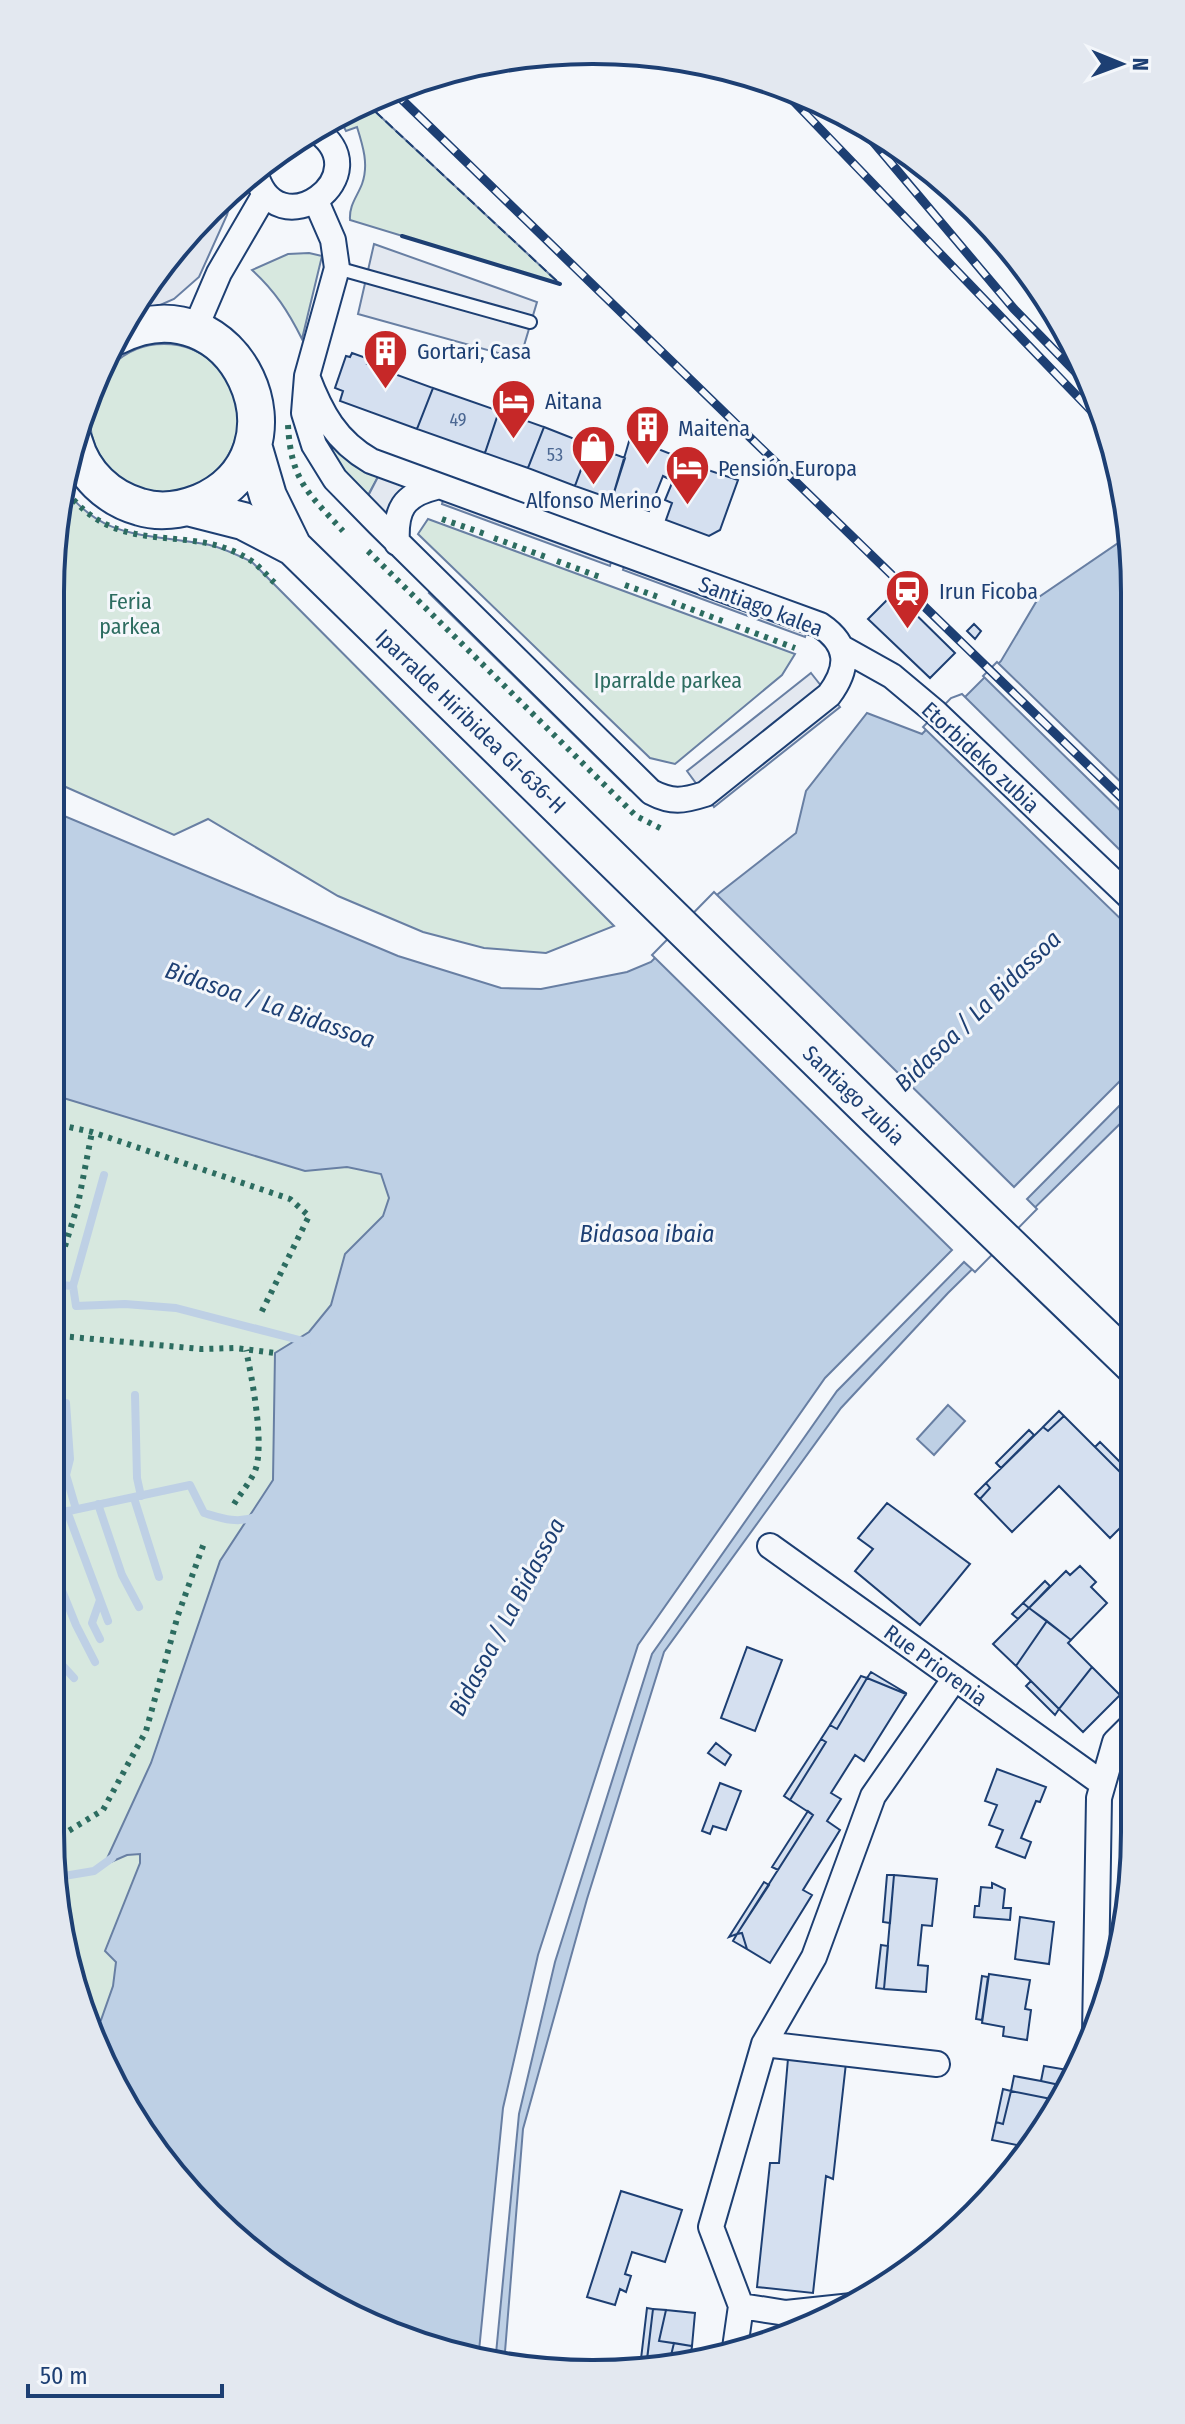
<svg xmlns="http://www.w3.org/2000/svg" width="1185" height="2424" viewBox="0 0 1185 2424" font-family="'Fira Sans Condensed',sans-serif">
	<rect width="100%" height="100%" fill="#f4f7fb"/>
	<!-- green -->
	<path fill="#d7e8df" stroke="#687fa3" stroke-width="2" d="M365,102L560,284L350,220C349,205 357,197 362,184C369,165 363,146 357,127L346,131L338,116Z
		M309,253L322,256L302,339C288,311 275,291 252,270L288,254Z
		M90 418a74 74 0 1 1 148 0a74 74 0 1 1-148 0Z
		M319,422L380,473L366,499L331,457Z
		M61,484C101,541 145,533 205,544C222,547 237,555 252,562L614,926L546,953L484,948L423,932L338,896L208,819L174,835L50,780V592Z
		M428,519L795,654L782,675L675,764L650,758L418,534Z
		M50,1048L433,1164L117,2078L79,2006L50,1831Z"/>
	<!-- parking -->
	<path fill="#e3e8f0" stroke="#687fa3" stroke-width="2" d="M235,187L227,215L199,277L174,299L158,306L130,313L142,291L209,209Z
		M374,244L537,302L520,359L358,314Z
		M380,473L418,486L390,527L366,500Z
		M444,496L612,558L610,566L442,504Z
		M625,563L807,630L805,637L623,570Z
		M435,588L635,784L630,790L429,593Z
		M811,673L822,687L698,786L687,771Z
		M836,702L840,707L714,807L710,801Z"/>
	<!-- water -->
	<path fill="#bed0e5" stroke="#687fa3" stroke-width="2" d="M1130,535L1132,1112L948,1293L841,1408L664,1652L587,1899L523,2129L504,2364L486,2363L384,2333L291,2283L162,2162L89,2026L101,2020L113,1986L116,1962L105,1951L140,1863V1854L127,1855L104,1865L151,1763L220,1561L273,1480L275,1353L309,1332L331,1305L345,1254L383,1216L389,1198L381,1174L347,1167L305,1171L50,1094V810L398,956L501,988L541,989L627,972L651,962L718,894L796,833L806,791L867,713L922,734L954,701H961L1001,661L1039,597Z
		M948,1405L965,1421L934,1455L917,1439Z"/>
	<!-- pier -->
	<path fill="#f4f7fb" stroke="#687fa3" stroke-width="2" d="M997,662L1131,792V821L983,676Z
		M962,694L1132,862V930L923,727L951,698Z
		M714,892L1014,1187L1132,1069V1093L1027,1199L1037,1209L975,1272L964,1262L837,1391L652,1654L555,1962L519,2114L495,2364L486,2363L478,2361L503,2108L538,1955L638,1645L825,1378L952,1250L652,955Z"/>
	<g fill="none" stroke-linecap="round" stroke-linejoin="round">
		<!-- stream -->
		<path stroke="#bed0e5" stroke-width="8" d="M73,1286L104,1175
			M50,1289L59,1285L73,1286L76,1306L125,1304L176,1308L307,1342
			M135,1395L137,1478L141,1496
			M66,1403L70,1459L66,1475L76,1509
			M134,1498L159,1577
			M98,1504L122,1575L139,1607
			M67,1511L108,1621
			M50,1515L190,1485L204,1513C221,1518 237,1524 255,1517
			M50,1561L76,1625L95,1662
			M100,1600L92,1623L100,1639
			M52,1618L56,1603L51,1577L55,1571
			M50,1652L74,1678
			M58,1877L94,1871L112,1858"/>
	</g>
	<!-- building -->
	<path fill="#d5e0f0" stroke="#1d3f73" stroke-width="2" d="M352,353L369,359L367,364L433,388L417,429L340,401L343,391L335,388L346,356L350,357Z
		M433,388L499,411L485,453L417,429Z
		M499,411L544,427L528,468L485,453Z
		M544,427L590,445L575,486L528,468Z
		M630,438L676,456L667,478L663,476L649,511L612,499Z
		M590,445L625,458L612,499L575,486Z
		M681,461L738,480L720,530L709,536L666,520L672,503L665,500Z
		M894,593L955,653L930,678L868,619Z
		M974,624L981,631L975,639L967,631Z
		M1059,1411L1064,1416L1048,1431L1043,1427Z
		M1064,1416L1130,1482L1125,1487L1134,1495V1514L1110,1538L1059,1486L1012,1532L980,1499L990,1488L986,1483L1043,1427L1048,1431Z
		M1029,1430L1034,1435L1001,1468L996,1463Z
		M1100,1442L1134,1476L1130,1482L1095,1447Z
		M986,1483L990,1488L980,1499L975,1494Z
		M887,1503L970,1564L920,1625L855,1571L873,1549L858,1538Z
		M1080,1566L1096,1582L1091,1587L1107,1603L1071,1640L1029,1608L1066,1571L1070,1575Z
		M1045,1581L1050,1586L1029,1608L1023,1603Z
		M1023,1603L1029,1608L1018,1619L1012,1614Z
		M1029,1608L1047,1621L1016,1666L993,1644Z
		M1047,1621L1071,1640L1068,1643L1092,1667L1059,1709L1016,1666Z
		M747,1647L782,1660L755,1731L721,1718Z
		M1092,1667L1120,1695L1083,1732L1059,1709Z
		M871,1672L906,1693V1694L867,1678Z
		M861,1676L867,1678L837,1729L830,1725Z
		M867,1678L906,1694L864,1761L855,1755L831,1793L841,1799L827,1821L840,1830L803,1890L812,1895L770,1963L747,1949L742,1933L737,1934L813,1815L790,1800L826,1742L821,1739L830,1725L837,1729Z
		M1031,1681L1059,1709L1055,1715L1026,1686Z
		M821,1739L826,1742L790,1800L784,1796Z
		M716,1743L731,1755L725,1765L708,1753Z
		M997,1769L1046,1787L1040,1802L1036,1801L1021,1838L1031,1842L1025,1858L996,1847L1003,1830L989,1825L997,1805L985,1801Z
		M720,1783L741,1791L726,1830L713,1826L710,1834L702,1831Z
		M808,1811L813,1815L778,1870L772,1867Z
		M887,1875H894L890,1923L883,1922Z
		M894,1875L937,1879L932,1926L922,1925L918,1965L928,1966L926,1992L884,1989Z
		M764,1882L769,1885L737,1934L729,1937Z
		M992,1883L1005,1889L1003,1908H1011L1010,1920L974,1917L975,1906H979L981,1887L992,1888Z
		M1020,1917L1054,1922L1049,1964L1015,1959Z
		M742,1933L747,1949L733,1941L737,1934Z
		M881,1945L888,1946L884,1989L876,1988Z
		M989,1974L1030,1980L1025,2009L1031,2010L1027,2040L1003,2036L1004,2027L982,2023Z
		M982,1976L988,1977L982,2020L976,2019Z
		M789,2047L847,2054L833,2179L826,2176L813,2293L757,2287L770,2163H779Z
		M1044,2066L1068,2070L1064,2086L1041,2081Z
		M1014,2076L1041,2081L1064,2086L1056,2100L1011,2091Z
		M1003,2089L1011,2091L1003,2124L996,2122Z
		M1011,2091L1056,2100L1027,2147L992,2140L996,2122L1003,2124Z
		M621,2191L682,2210L665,2262L632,2252L625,2274L631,2276L626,2292L620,2289L615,2305L587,2297Z
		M647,2308L653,2309L647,2359H641Z
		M653,2309L666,2310L659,2341L674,2343L668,2368L664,2369H646Z
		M666,2310L695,2313L692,2346L659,2341Z
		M674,2343L692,2346L690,2361L668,2368Z"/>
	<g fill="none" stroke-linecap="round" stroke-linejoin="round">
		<defs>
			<path id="lane" d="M337,268L530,322"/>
			<path id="street" d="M255,171C275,253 384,174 314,129
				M195,329L219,273L265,194
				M307,376C321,413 336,441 371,461L820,625C850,645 849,668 829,695L705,794C683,801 672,803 651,792L378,523L335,479L314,445L304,413L307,376L337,268L333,240L316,201
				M397,543C395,510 403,495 436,487
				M842,648L892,676L935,712L1132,899
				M770,1546L1103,1784
				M1095,2034L1099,1798L1115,1742L1135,1722
				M764,2044L937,2064
				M852,2306L786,2313L741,2306L711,2227L764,2044L814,1957L873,1796L955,1678
				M735,2348L741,2306"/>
			<path id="primary" d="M74,442C83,474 108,498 140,507C159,513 181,510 199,503C316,454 235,276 117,336
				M253,445L268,496L293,547
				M188,507L243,521L293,547L876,1117L1133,1365"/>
		</defs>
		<!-- lane casing -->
		<use href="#lane" stroke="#1d3f73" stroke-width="16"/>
		<!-- street casing -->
		<use href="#street" stroke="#1d3f73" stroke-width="28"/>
		<!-- primary casing -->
		<use href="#primary" stroke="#1d3f73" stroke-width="40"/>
		<!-- lane -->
		<use href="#lane" stroke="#f4f7fb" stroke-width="12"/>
		<!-- street -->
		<use href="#street" stroke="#f4f7fb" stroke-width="24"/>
		<!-- primary -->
		<use href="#primary" stroke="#f4f7fb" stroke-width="36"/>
		<defs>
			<path id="rail" d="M778,85L1104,424
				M391,89L1131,807
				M859,125L1014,309L1096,393"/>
		</defs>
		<!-- rail casing -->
		<use href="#rail" stroke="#1d3f73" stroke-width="9"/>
		<!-- rail -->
		<use href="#rail" stroke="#f4f7fb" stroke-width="6" stroke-dasharray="18" stroke-linecap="butt"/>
		<!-- hedge -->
		<path stroke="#2c6c60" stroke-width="6" stroke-dasharray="4 6" stroke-linecap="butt" d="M288,425C291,480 307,492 343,531
			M61,484C117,565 190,518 253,562C261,568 268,577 276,584
			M442,519L485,534
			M494,538L546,557
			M368,551L636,816L662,829
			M557,561L600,577
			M625,585L661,598
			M672,602L725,622
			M736,626L795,648
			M50,1123L92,1132L290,1199L309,1216L261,1313
			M62,1256L78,1204L92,1132
			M50,1335L201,1349L235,1348L275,1353
			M234,1504C241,1493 250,1482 255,1471C265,1445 252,1378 246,1350
			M52,1841L103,1810L146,1731L178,1615L204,1543"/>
		<!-- fence -->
		<path stroke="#1d3f73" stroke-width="2" stroke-dasharray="10 4" stroke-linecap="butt" d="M365,102L560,284"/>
		<!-- wall -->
		<path stroke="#1d3f73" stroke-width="4" d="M402,236L560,284"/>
	</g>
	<!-- icons -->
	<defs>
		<symbol id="building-pin" viewBox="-11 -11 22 30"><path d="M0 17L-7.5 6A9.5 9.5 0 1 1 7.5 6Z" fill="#c62828" stroke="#f4f7fb"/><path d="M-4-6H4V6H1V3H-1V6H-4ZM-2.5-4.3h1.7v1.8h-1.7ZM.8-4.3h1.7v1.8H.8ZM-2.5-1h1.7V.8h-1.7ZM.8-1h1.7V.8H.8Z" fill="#fff"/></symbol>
		<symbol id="hotel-pin" viewBox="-11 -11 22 30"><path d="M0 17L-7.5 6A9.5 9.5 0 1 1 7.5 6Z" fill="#c62828" stroke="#f4f7fb"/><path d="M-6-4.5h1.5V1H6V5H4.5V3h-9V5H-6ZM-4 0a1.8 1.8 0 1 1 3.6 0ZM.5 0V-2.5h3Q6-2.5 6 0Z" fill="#fff"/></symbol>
		<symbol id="shop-pin" viewBox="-11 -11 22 30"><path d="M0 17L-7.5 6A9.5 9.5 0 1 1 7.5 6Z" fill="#c62828" stroke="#f4f7fb"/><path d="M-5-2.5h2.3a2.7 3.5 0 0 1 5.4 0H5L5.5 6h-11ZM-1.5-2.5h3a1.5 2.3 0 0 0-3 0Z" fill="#fff"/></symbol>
		<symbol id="station-pin" viewBox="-11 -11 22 30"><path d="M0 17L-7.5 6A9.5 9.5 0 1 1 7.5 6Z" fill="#c62828" stroke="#f4f7fb"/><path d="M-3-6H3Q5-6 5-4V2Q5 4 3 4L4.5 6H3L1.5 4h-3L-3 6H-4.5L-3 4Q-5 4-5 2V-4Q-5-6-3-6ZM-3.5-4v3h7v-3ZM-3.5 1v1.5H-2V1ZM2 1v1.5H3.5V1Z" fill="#fff"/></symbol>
	</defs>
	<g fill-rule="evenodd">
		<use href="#building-pin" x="360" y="326" width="51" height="69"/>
		<use href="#hotel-pin" x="488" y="376" width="51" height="69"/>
		<use href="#building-pin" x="622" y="402" width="51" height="69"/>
		<use href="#shop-pin" x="568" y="422" width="51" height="69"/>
		<use href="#hotel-pin" x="662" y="442" width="51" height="69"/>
		<use href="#station-pin" x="882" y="566" width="51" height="69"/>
	</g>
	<g text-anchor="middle" stroke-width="6" stroke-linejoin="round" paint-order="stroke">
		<!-- number labels -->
		<g font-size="18" fill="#4b6792">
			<text x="458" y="426">49</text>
			<text x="555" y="461">53</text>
		</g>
		<!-- poi labels -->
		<g font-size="22" fill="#1d3f73" stroke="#f4f7fb" text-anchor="start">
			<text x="417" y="359">Gortari, Casa</text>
			<text x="545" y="409">Aitana</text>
			<text x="678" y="436">Maitena</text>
			<text x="718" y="476">Pensión Europa</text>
			<text x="594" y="508" text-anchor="middle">Alfonso Merino</text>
			<text x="939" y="599">Irun Ficoba</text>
		</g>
		<!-- park labels -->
		<g font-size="22" fill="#2c6c60" stroke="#f4f7fb">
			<text x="130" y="609">Feria<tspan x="130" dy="25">parkea</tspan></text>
			<text x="668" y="688">Iparralde parkea</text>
		</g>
		<!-- street labels -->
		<g font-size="22" fill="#1d3f73" stroke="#f4f7fb">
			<text transform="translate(761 606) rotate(21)" y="8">Santiago kalea</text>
			<text transform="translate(471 721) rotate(44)" y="8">Iparralde Hiribidea GI-636-H</text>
			<text transform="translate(981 757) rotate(43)" y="8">Etorbideko zubia</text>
			<text transform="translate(854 1095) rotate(44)" y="8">Santiago zubia</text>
			<text transform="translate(936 1665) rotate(36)" y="8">Rue Priorenia</text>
		</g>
		<!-- water labels -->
		<g font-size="24" font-style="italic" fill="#1d3f73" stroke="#f4f7fb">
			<text transform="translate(270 1005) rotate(19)" y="8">Bidasoa / La Bidassoa</text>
			<text transform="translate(978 1011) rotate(-44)" y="8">Bidasoa / La Bidassoa</text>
			<text x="647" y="1242">Bidasoa ibaia</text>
			<text transform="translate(507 1617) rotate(-62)" y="8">Bidasoa / La Bidassoa</text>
		</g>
	</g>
	<!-- crop -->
	<path d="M0 0H1185V2424H0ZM592 64H593A528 528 0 0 1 1121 592V1832A528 528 0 0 1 593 2360H592A528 528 0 0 1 64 1832V592A528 528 0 0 1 592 64Z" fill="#e3e8f0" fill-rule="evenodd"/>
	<path fill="none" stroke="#1d3f73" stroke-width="4" d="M592 64H593A528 528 0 0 1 1121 592V1832A528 528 0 0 1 593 2360H592A528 528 0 0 1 64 1832V592A528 528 0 0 1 592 64Z"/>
	<!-- north arrow -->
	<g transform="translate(1121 64) rotate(91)" stroke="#f4f7fb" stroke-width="6" paint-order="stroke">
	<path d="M0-6L14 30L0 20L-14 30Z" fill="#1d3f73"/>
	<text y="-12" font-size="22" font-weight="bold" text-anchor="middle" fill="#1d3f73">N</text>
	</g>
	<!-- scale -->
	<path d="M28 2384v12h194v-12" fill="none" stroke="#1d3f73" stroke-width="4"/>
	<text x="40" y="2384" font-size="24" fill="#1d3f73" stroke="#f4f7fb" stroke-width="6" paint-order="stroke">50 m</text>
</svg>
